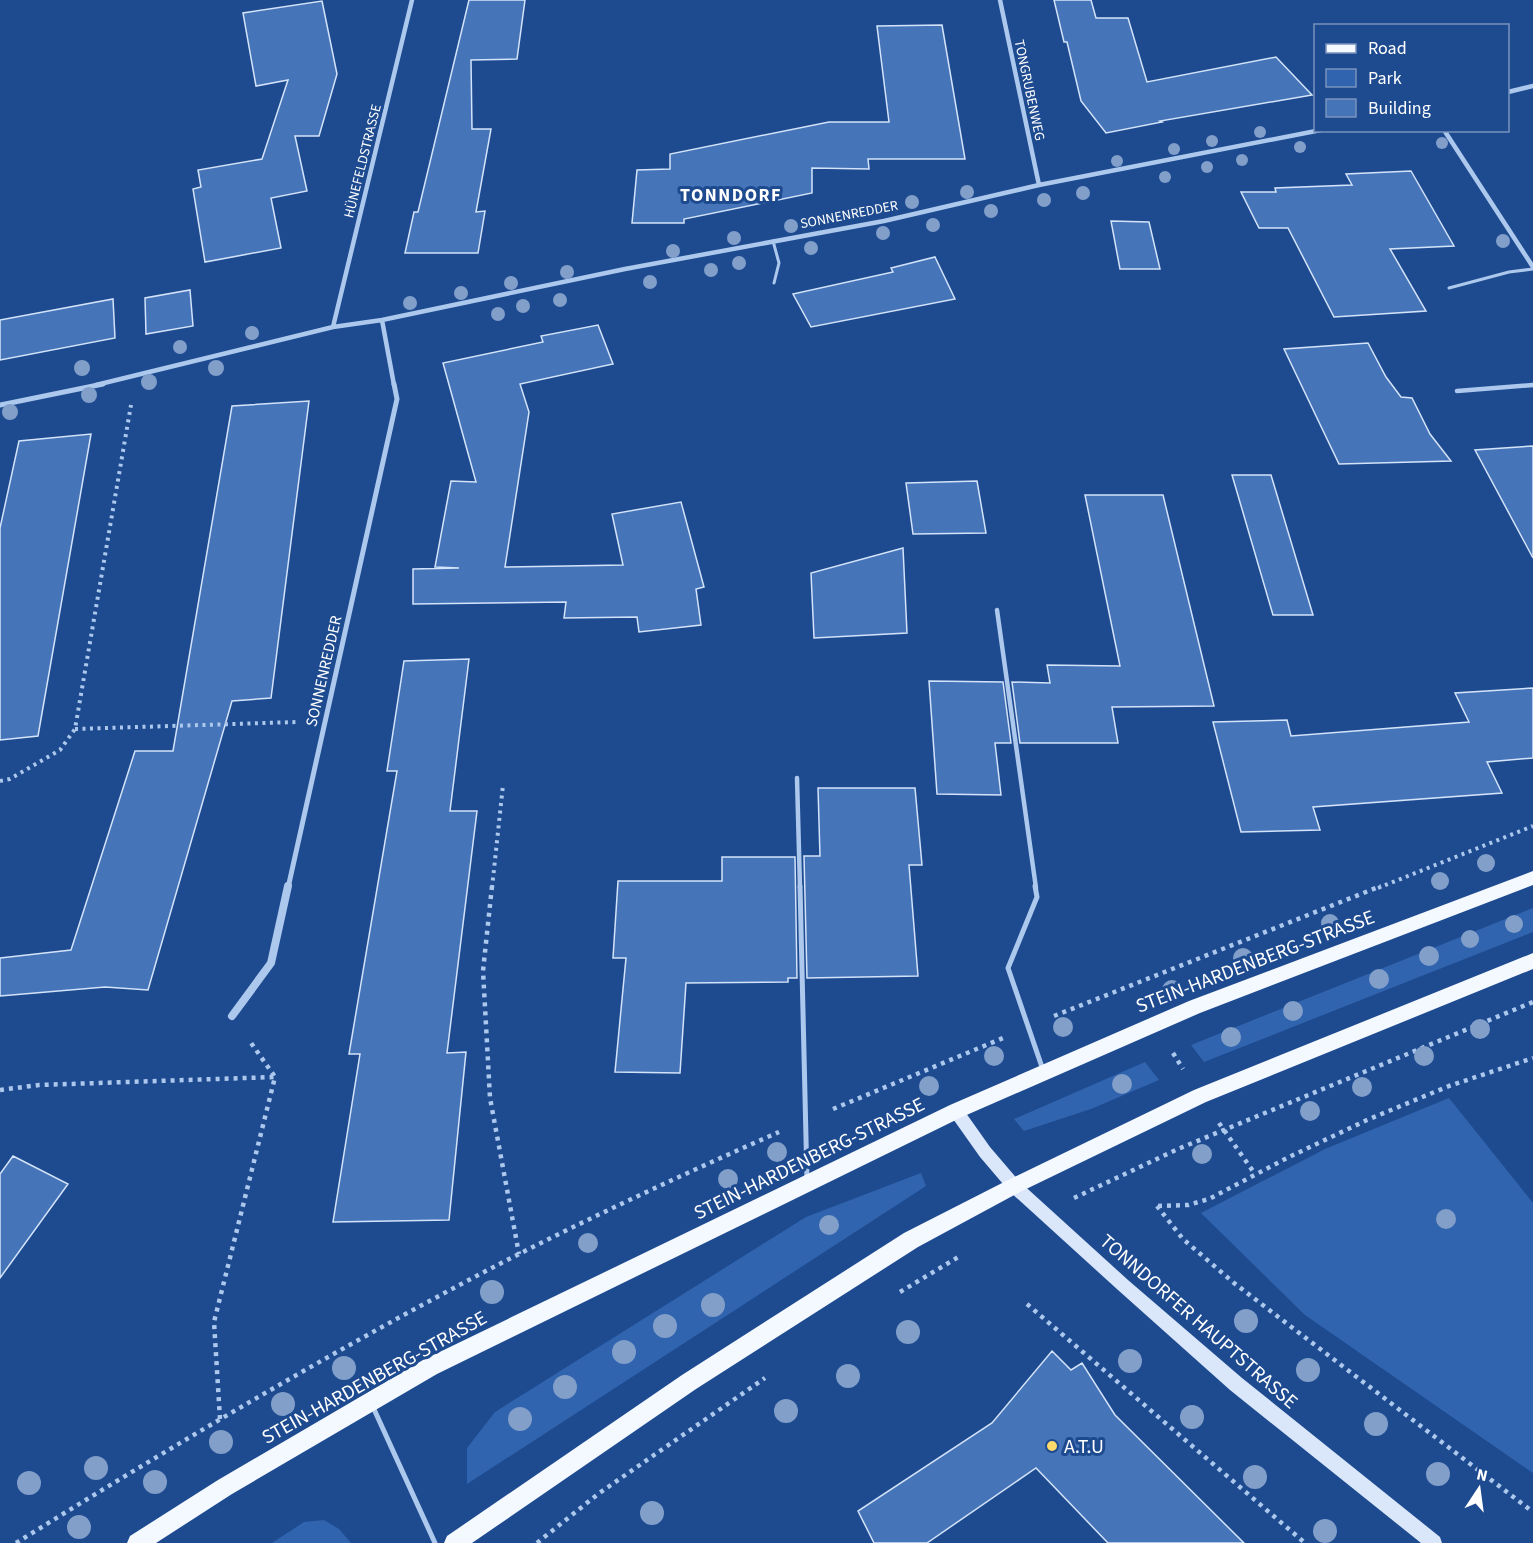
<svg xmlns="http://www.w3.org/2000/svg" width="1533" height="1543" viewBox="0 0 1533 1543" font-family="'Source Sans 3',sans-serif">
	<rect width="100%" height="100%" fill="#1e4b90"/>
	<!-- green -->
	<path fill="#3164ae" d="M1533,908V932L1204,1062L1191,1045Z
		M1145,1062L1159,1080L1091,1109L1024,1131L1014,1119Z
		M1449,1098L1533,1203V1473L1305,1315L1201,1213L1325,1149Z
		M921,1173L926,1186L467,1484V1448L495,1412L806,1217Z
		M324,1520L339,1529L351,1543H272L304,1522Z"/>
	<!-- building -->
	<path fill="#4674b8" stroke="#d3e3fa" stroke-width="1.5" d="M469,0H525L517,59L471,60L472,129H491L476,212L485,211L478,253H405L414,212H418Z
		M1054,0H1091L1096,18H1128L1147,82L1276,57L1312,95L1160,121L1162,122L1106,133L1081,101L1067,42H1064Z
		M322,1L337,74L319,136H295L307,191L271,198L281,248L205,262L193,189L201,187L198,170L262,159L288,80L256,86L243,13Z
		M942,25L965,159H868L869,169L812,168V193L684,219V223H632L637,170L670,169V154L829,122H889L877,26Z
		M1411,171L1454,246L1390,249L1426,311L1334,317L1288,228H1259L1241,192H1276L1275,188L1352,185L1346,174Z
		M1111,221L1149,222L1160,269H1120Z
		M935,257L955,299L811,327L793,294L893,272L891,268Z
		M190,290L193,326L146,334L145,298Z
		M113,299L115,338L0,360V320Z
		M598,325L613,364L520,384L529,412L505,567L623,565L612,514L681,502L704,587L696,589L701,625L639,632L637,617L564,618L566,602L413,604V569L459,568L435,567L451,481L476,482L443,363L543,342L541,336Z
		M1368,343L1386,377L1401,397L1412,398L1430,434L1451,461L1339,464L1284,349Z
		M309,401L271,698L232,701L148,990L105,987L0,996V958L71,950L135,751H173L232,406Z
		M91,434L38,736L0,740V528L19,441Z
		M1533,446V558L1475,450Z
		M1232,475H1271L1313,615H1273Z
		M977,481L986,533L913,534L906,483Z
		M1085,495H1163L1214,706L1112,707L1118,743H1020L1012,682L1050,683L1047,665L1120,666Z
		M903,548L907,633L814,638L811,573Z
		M469,659L450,811H477L447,1053L466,1052L449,1220L333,1222L360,1054H349L397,771H387L404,661Z
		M929,681L1003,682L1011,743H995L1001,795L937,794Z
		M1533,688V758L1487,762L1502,793L1313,807L1320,830L1241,832L1213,722L1287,720L1291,736L1469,722L1455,693Z
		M818,788H915L922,865H909L918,976L807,978L804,856H820Z
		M722,857H795L797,978H788V982L686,983L680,1073L615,1072L626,958H613L618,881H722Z
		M13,1156L68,1184L0,1278V1174Z
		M1052,1351L1071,1370L1082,1363L1115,1415L1244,1543H1108L1036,1468L927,1543H874L858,1511L992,1423Z"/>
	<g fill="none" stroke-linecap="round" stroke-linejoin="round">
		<!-- path-far1 -->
		<path stroke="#adc8ed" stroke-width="4" stroke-dasharray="3 4.5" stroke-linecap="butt" d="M75,729L297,722
			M0,781L10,779L60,750L75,729L131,405
			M492,888L503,785
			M1378,888L1533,826"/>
		<!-- path -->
		<path stroke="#adc8ed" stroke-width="4.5" stroke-dasharray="4 5" stroke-linecap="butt" d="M492,886L483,971L490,1098L519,1254
			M1054,1016L1381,886
			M1173,1053L1183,1069
			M0,1090L39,1085L275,1077
			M833,1109L1003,1038
			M1219,1123L1255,1174
			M1074,1198L1178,1149L1533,1002
			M1157,1206L1183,1239L1234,1283L1533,1512
			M1158,1206L1188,1205L1209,1199L1287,1158L1367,1120L1449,1086L1533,1058
			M900,1292L960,1256
			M1027,1304L1305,1543
			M220,1419L214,1322L275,1077L249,1040
			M16,1543C169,1448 324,1356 484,1272C580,1222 679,1176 779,1132
			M537,1543L598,1494L765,1378"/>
		<!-- lane-far2 -->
		<path stroke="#adc8ed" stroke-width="3" d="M773,241L779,263L774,283
			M1449,288L1509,272L1533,269
			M1529,385H1533"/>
		<!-- lane-far1 -->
		<path stroke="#adc8ed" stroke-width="4.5" d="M1457,391L1533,385
			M997,610L1036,888
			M797,778L800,888"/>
		<!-- lane -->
		<path stroke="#adc8ed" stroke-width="5" d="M800,886L807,1180
			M1035,886L1037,897L1008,968L1043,1070
			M373,1407L435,1543"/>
		<!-- street-far2 -->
		<path stroke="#adc8ed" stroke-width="4.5" d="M1000,0L1039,185
			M1508,92L1533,86
			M1444,130L1533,267
			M382,320L394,385
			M333,327L412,0
			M96,385L333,327L382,320L625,269L884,221L1039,185L1321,130"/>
		<!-- street-far1 -->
		<path stroke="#adc8ed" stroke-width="5" d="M0,405L103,384
			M288,888L397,399L394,384"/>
		<!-- street -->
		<path stroke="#adc8ed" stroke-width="8" d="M232,1016L271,963L288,886"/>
		<!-- secondary -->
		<path fill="#dae6fa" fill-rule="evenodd" d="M956,1104L961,1106L990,1147L1019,1181L1128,1280L1242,1378L1440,1537L1442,1543H1421L1230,1390L1118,1290L1009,1191L980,1157L951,1116L949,1111L951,1106Z"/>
		<!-- primary -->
		<path fill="#f4f8ff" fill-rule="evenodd" d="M1533,871V885L1200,1013L962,1117L437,1374L232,1494L156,1543H127L130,1536L218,1480L423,1360L950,1105L1189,1001Z
			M1533,953V969L1206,1102L1020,1192L918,1247L696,1389L472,1543H444L447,1536L682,1375L904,1233L1008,1180L1194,1090Z"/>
	</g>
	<!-- trees -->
	<g fill="#829fca">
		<circle cx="1260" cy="132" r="6"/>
		<circle cx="1212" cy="141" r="6"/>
		<circle cx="1442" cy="143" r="6"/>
		<circle cx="1300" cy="147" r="6"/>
		<circle cx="1174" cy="149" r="6"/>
		<circle cx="1242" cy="160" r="6"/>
		<circle cx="1117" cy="161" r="6"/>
		<circle cx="1207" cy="167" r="6"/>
		<circle cx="1165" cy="177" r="6"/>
		<circle cx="967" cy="192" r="7"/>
		<circle cx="1083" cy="193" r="7"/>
		<circle cx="1044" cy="200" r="7"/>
		<circle cx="912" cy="202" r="7"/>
		<circle cx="991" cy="211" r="7"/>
		<circle cx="855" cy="213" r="7"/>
		<circle cx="933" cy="225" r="7"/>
		<circle cx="791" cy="226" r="7"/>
		<circle cx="883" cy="233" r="7"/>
		<circle cx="734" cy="238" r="7"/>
		<circle cx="1503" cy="241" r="7"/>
		<circle cx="811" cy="248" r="7"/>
		<circle cx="673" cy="251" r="7"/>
		<circle cx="739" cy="263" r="7"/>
		<circle cx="711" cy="270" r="7"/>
		<circle cx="567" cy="272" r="7"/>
		<circle cx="650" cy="282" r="7"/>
		<circle cx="511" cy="283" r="7"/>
		<circle cx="461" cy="293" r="7"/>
		<circle cx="560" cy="300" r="7"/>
		<circle cx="410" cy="303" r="7"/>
		<circle cx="523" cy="306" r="7"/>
		<circle cx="498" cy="314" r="7"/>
		<circle cx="252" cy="333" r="7"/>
		<circle cx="180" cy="347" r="7"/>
		<circle cx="82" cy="368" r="8"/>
		<circle cx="216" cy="368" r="8"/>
		<circle cx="149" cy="382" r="8"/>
		<circle cx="89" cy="395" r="8"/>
		<circle cx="10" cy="412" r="8"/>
		<circle cx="1486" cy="863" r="9"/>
		<circle cx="1440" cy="881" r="9"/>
		<circle cx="1330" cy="923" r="9"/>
		<circle cx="1514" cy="924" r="9"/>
		<circle cx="1470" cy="939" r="9"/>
		<circle cx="1429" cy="956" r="10"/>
		<circle cx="1243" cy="958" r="10"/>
		<circle cx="1379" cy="979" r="10"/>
		<circle cx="1172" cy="990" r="10"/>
		<circle cx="1293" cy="1011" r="10"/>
		<circle cx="1063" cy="1027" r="10"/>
		<circle cx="1480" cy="1029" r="10"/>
		<circle cx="1231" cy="1037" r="10"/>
		<circle cx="994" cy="1056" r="10"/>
		<circle cx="1424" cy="1056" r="10"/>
		<circle cx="1122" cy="1084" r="10"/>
		<circle cx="929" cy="1086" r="10"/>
		<circle cx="1362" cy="1087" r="10"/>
		<circle cx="1310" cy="1111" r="10"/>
		<circle cx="777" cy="1152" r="10"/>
		<circle cx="1202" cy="1154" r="10"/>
		<circle cx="728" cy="1179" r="10"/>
		<circle cx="1446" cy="1219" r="10"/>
		<circle cx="829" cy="1225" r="10"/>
		<circle cx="588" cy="1243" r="10"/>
		<circle cx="492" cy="1292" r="12"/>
		<circle cx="713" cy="1305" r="12"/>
		<circle cx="1246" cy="1321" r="12"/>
		<circle cx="665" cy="1326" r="12"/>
		<circle cx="908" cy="1332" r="12"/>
		<circle cx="624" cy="1352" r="12"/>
		<circle cx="1130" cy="1361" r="12"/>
		<circle cx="344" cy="1368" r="12"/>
		<circle cx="1308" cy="1370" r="12"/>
		<circle cx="848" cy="1376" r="12"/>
		<circle cx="565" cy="1387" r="12"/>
		<circle cx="283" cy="1404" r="12"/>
		<circle cx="786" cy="1411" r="12"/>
		<circle cx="1192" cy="1417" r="12"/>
		<circle cx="520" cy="1419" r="12"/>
		<circle cx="1376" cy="1424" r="12"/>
		<circle cx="221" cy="1442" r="12"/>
		<circle cx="96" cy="1468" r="12"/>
		<circle cx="1438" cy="1474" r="12"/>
		<circle cx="1255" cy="1477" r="12"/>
		<circle cx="155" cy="1482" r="12"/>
		<circle cx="29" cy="1483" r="12"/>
		<circle cx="652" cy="1513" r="12"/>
		<circle cx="79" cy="1527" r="12"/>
		<circle cx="1325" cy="1531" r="12"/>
	</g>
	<!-- markers -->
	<circle fill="#fdd96c" stroke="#1e4b90" stroke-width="2" cx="1052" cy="1446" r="6"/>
	<g text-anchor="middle" stroke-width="6" stroke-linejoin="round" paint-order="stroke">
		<!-- far-street labels -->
		<g font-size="14" fill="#fff" stroke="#1e4b90">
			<text transform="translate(1030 90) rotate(78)" y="5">TONGRUBENWEG</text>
			<text transform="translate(362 161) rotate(-76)" y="5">HÜNEFELDSTRASSE</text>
			<text transform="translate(849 214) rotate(-11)" y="5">SONNENREDDER</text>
		</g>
		<!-- street labels -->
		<g font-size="16" fill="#fff" stroke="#1e4b90">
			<text transform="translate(323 671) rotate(-77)" y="6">SONNENREDDER</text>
		</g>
		<!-- far-district labels -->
		<g font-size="18" font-weight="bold" letter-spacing="1.5" fill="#fff" stroke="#1e4b90">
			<text x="731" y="201">TONNDORF</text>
		</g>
		<!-- near-street labels -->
		<g font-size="20" fill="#fff" stroke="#1e4b90">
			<text transform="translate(1255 961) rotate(-21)" y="7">STEIN-HARDENBERG-STRASSE</text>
			<text transform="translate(809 1158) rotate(-26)" y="7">STEIN-HARDENBERG-STRASSE</text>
			<text transform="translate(1199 1321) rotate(41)" y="7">TONNDORFER HAUPTSTRASSE</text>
			<text transform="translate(374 1377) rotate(-29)" y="7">STEIN-HARDENBERG-STRASSE</text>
		</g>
		<!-- near-poi labels -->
		<g font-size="20" fill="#fff" stroke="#1e4b90" text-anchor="start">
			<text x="1064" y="1453">A.T.U</text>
		</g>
	</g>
	<!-- legend -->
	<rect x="1314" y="24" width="195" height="108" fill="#1e4b90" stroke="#7893bc" stroke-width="1.5"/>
	<rect x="1326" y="44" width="30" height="9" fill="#f4f8ff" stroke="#7893bc" stroke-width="1.5"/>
	<text x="1368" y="54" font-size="18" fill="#ffffff">Road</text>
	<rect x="1326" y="69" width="30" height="18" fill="#3164ae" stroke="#7893bc" stroke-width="1.5"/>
	<text x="1368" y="84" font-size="18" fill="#ffffff">Park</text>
	<rect x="1326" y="99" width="30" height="18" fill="#4674b8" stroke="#7893bc" stroke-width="1.5"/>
	<text x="1368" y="114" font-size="18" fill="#ffffff">Building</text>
	<!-- north arrow -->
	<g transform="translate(1479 1489) rotate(13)" stroke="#1e4b90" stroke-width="4.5" paint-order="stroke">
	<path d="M0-4.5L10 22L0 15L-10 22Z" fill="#ffffff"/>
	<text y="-9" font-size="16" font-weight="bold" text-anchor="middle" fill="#ffffff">N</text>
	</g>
</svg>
